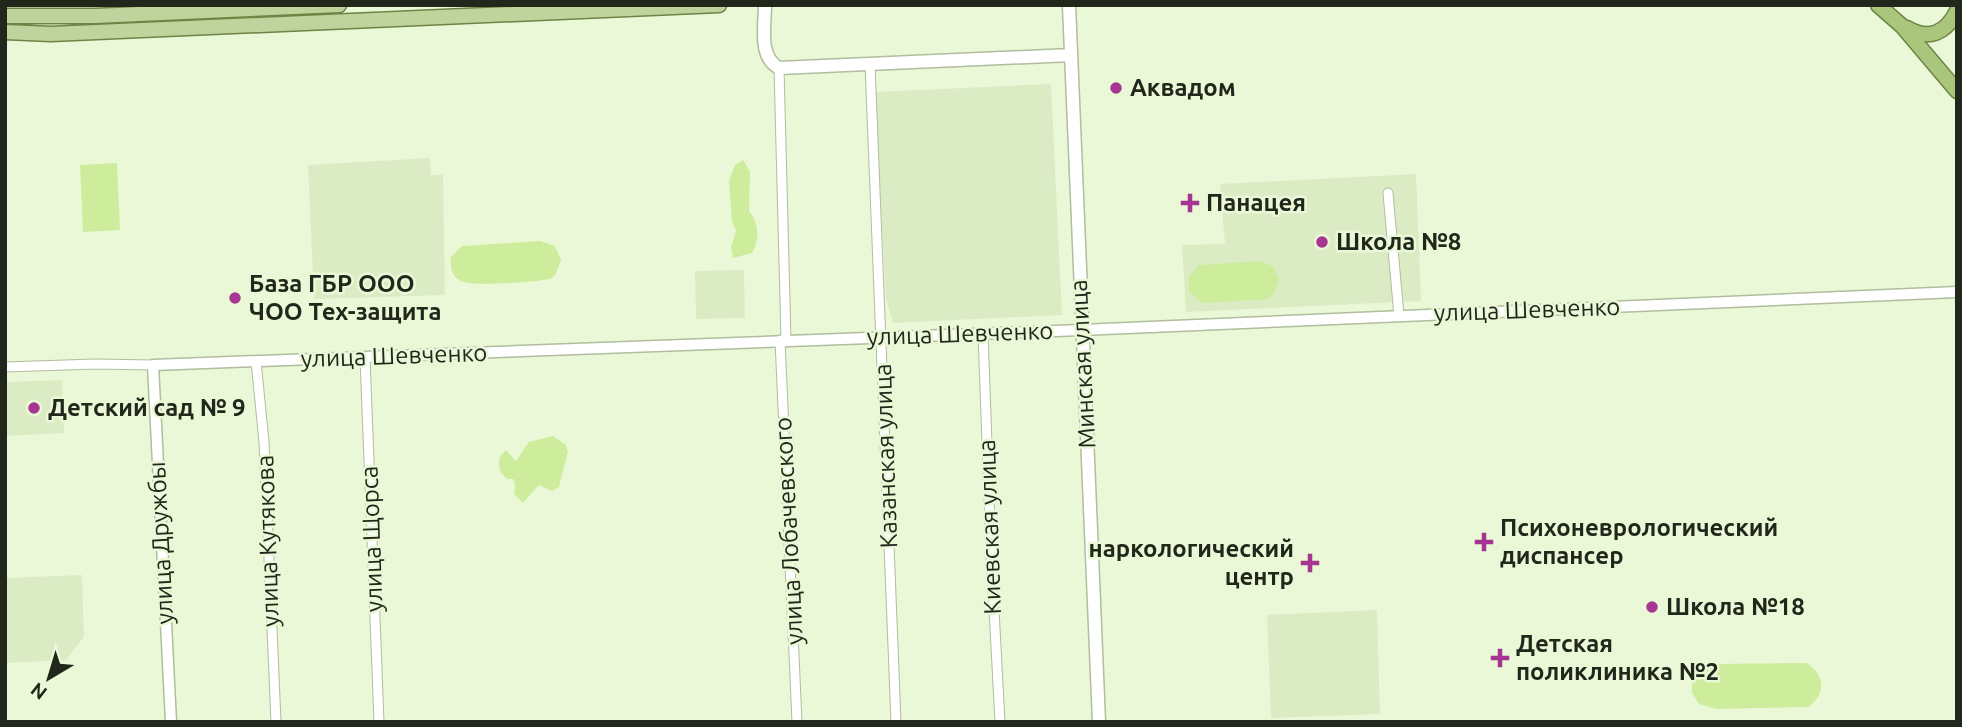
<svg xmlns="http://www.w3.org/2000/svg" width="1962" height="727" viewBox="0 0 1962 727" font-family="Ubuntu,sans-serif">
	<rect width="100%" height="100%" fill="#eaf8d7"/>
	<!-- built -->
	<path fill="#dbecc5" d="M1051,84L1062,315L893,323L886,298L875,92Z
		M430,158L431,175H443L445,295L314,299L308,165Z
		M1416,174L1421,301L1186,312L1182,245L1225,244L1220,184Z
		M744,270L745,318L696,319L695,271Z
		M62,380L64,433L5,436V382Z
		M82,575L84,637L66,660L5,663V578Z
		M1377,610L1380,714L1271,718L1267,615Z"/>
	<!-- green -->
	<path fill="#cded9d" d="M743,160L750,171L749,211C759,223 760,240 752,253L733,258L731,247L736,231L732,221L729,181L735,165Z
		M117,163L120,230L83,232L80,165Z
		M540,241L555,246L561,260L556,274L550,279C536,282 472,287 461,281C451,276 450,267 451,257L462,246Z
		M1258,261L1273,266L1279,280L1274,294L1268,299L1208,303L1201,302L1189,292V277L1199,265Z
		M553,436L566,445L568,451L559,487L552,491L539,485L523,503L514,494L515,484L513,479H507C497,470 495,460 506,450L516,461L529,442Z
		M1806,663C1825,674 1827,694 1808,707L1716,709L1699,704L1692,693V681L1697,671L1712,664Z"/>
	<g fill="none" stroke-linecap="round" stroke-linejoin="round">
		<defs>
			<path id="minor" d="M870,64L896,722
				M779,68L786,340
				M1388,193L1399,316
				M983,333L991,553L1000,722
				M780,340L797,722
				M365,357L379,722
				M256,361L264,442L276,722
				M5,367L95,364L153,365"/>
			<path id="tertiary" d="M171,722L153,365L1081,330L1957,292"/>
			<path id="secondary" d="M765,5C765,26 758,57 779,68L1071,55
				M1069,5L1099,722"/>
			<path id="primary" d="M5,16H95L339,5
				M5,32L51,34L719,5"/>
			<path id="trunk" d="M1878,5L1902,26L1957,91
				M1907,28C1929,41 1946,33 1957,11"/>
		</defs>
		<!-- minor casing -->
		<use href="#minor" stroke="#b0bd9e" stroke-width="11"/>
		<!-- tertiary casing -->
		<use href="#tertiary" stroke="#b0bd9e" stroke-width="13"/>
		<!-- secondary casing -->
		<use href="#secondary" stroke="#b0bd9e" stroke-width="15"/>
		<!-- primary casing -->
		<use href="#primary" stroke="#6c8545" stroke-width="17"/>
		<!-- trunk casing -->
		<use href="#trunk" stroke="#6c8545" stroke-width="17"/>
		<!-- minor -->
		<use href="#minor" stroke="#fff" stroke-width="9"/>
		<!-- tertiary -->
		<use href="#tertiary" stroke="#fff" stroke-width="10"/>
		<!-- secondary -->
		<use href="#secondary" stroke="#fff" stroke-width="12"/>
		<!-- primary -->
		<use href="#primary" stroke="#bfd49d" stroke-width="14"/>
		<!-- trunk -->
		<use href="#trunk" stroke="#aac67c" stroke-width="14"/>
	</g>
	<!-- markers -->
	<g fill="#a73692" stroke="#eaf8d7" stroke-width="2.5">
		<circle cx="1116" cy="88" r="7"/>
		<path d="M1186.5 192.5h7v7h7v7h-7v7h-7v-7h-7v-7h7z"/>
		<circle cx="1322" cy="242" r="7"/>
		<circle cx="235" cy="298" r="7"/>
		<circle cx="34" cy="408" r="7"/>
		<path d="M1480.5 531.5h7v7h7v7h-7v7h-7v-7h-7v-7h7z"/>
		<path d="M1306.5 552.5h7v7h7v7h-7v7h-7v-7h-7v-7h7z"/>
		<circle cx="1652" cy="607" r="7"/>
		<path d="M1496.5 647.5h7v7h7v7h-7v7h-7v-7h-7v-7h7z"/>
	</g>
	<g text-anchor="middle" stroke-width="5" stroke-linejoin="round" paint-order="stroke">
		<!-- poi labels -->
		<g font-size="24" font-weight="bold" fill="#22271b" stroke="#eaf8d7" text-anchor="start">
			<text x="1130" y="96">Аквадом</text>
			<text x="1206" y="211">Панацея</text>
			<text x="1336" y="250">Школа №8</text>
			<text x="249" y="292">База ГБР ООО<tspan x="249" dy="28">ЧОО Тех-защита</tspan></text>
			<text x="48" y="416">Детский сад № 9</text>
			<text x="1500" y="536">Психоневрологический<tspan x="1500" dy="28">диспансер</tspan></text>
			<text x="1294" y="557" text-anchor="end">наркологический<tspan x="1294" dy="28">центр</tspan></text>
			<text x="1666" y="615">Школа №18</text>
			<text x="1516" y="652">Детская<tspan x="1516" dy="28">поликлиника №2</tspan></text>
		</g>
		<!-- street labels -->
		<g font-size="24" fill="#22271b" stroke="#eaf8d7">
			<text transform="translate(1527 310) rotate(-2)" y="8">улица Шевченко</text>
			<text transform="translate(960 334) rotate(-2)" y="8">улица Шевченко</text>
			<text transform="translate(394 356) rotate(-2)" y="8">улица Шевченко</text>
			<text transform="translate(1083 364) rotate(-93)" y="8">Минская улица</text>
			<text transform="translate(886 456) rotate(-92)" y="8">Казанская улица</text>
			<text transform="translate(990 527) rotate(-92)" y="8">Киевская улица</text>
			<text transform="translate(789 531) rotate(-93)" y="8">улица Лобачевского</text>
			<text transform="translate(372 539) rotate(-92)" y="8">улица Щорса</text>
			<text transform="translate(268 541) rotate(-92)" y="8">улица Кутякова</text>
			<text transform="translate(161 543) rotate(-93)" y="8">улица Дружбы</text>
		</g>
	</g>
	<!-- border -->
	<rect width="1962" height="727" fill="none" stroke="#22271b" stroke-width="14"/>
	<!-- north arrow -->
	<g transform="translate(49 678) rotate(218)" stroke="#eaf8d7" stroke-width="5" paint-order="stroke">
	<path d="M0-5L12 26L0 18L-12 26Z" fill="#22271b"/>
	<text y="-10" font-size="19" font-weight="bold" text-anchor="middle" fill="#22271b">N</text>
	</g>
</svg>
